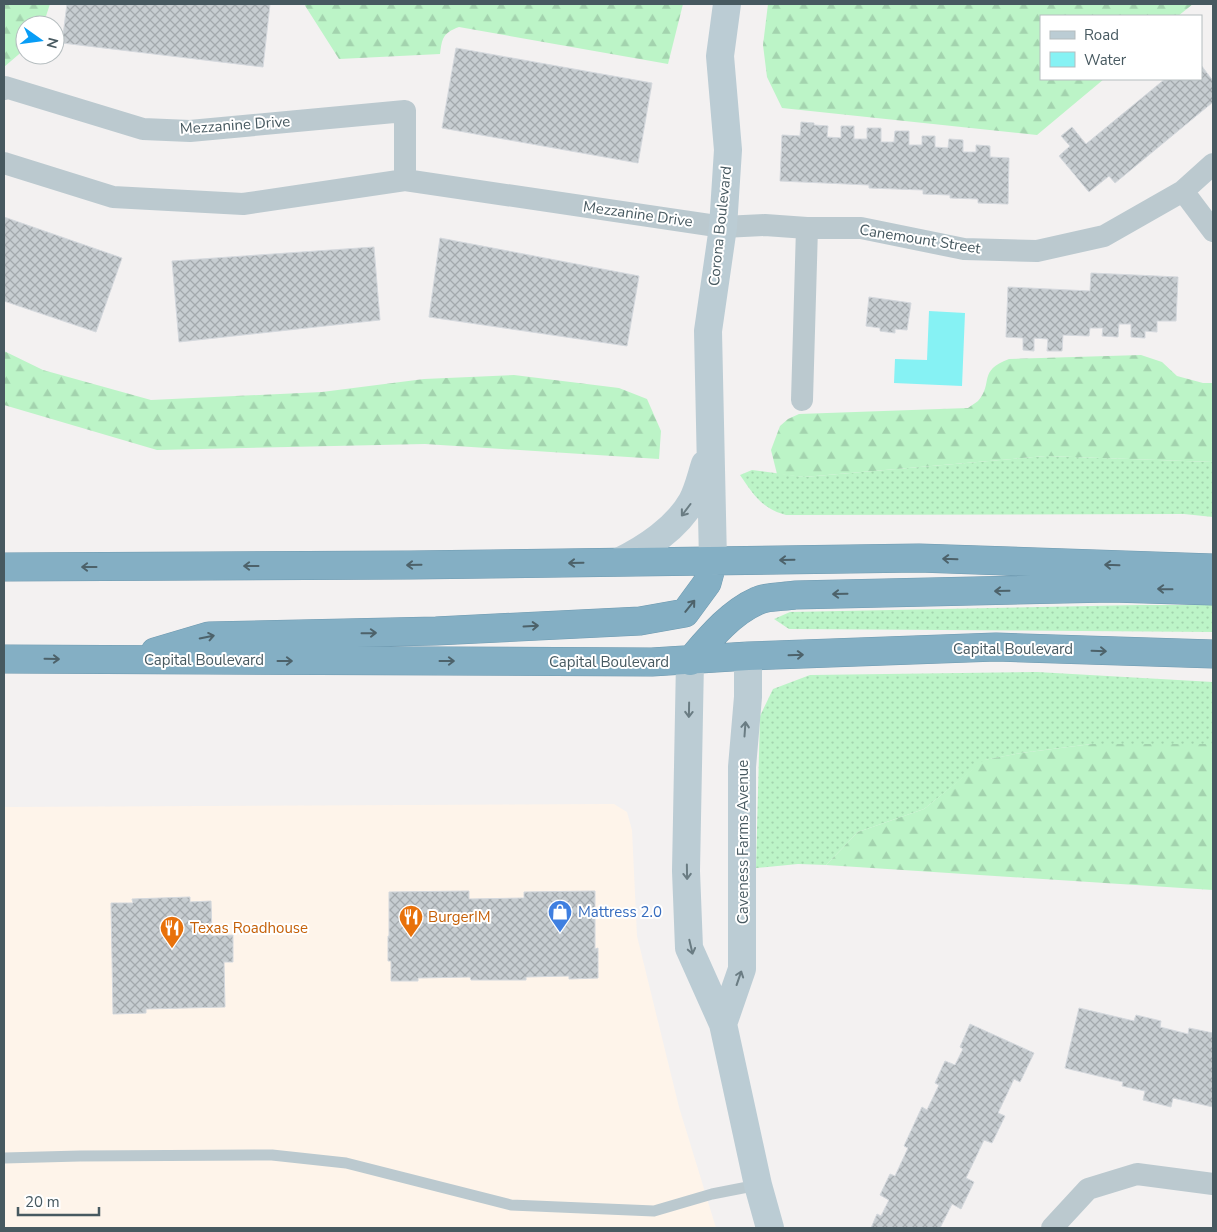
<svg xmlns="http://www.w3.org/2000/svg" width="1217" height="1232" viewBox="0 0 1217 1232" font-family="'Nunito Sans',sans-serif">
	<defs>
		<pattern id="grass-dots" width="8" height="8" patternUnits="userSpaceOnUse" patternTransform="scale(1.25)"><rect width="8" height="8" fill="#bcf4c7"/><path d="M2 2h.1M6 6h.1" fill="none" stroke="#a3d3ae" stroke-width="1.8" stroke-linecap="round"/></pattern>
		<pattern id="forest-firs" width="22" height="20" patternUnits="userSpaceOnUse" patternTransform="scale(1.25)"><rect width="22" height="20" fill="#bcf4c7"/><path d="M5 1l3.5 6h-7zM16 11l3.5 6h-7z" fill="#a3d3ae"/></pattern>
		<pattern id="building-cross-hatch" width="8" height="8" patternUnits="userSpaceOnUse" patternTransform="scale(1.25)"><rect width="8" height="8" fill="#c7cdd1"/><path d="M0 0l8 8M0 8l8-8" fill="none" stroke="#a3a9ad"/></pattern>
	</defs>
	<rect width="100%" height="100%" fill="#f3f1f1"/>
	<!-- commercial -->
	<path fill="#fef4ea" d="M614,804L627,812L632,830L637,936L679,1107L716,1228H4V807Z"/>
	<!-- grass -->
	<path fill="url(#grass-dots)" d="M1046,456L1213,462V517L1184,514L786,515C762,509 753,494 740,475L752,470L804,477Z
		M1139,605H1213V632L789,629L774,619L790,612Z
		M1037,672L1213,682V744H1092L1021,753L985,760L924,809L858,832L826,865L798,864L756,868L760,716L773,689L810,675Z"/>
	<!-- forest -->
	<path fill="url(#forest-firs)" d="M4,4H50L43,25H25V49L4,67Z
		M304,4H683L668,64L459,27C443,33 442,38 440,54L339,59Z
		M768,4H1193L1178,16H1041V79H1104L1037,135L782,108L767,77L763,45Z
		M4,351L43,370L151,400L322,392L424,379L514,375L619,388L647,399L661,431L659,459L425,444L157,450L4,405Z
		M1141,355L1162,362L1177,376L1203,383H1213V462L1046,456L804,477L777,474L771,450L780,426L788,419L799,414L968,408C971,406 975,403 978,401C994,383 977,371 1009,359Z
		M1092,744H1213V890L826,865L858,832L924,809L984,760L1021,753Z"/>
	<!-- water -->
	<path fill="#86f2f4" d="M929,311L965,313L962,386L894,383L895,359L927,360Z"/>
	<!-- building -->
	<path fill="url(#building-cross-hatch)" stroke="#d4d8dd" d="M67,4H270L263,67L62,43Z
		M456,48L652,83L638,163L442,128Z
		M1201,65L1213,81V102L1115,183L1109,176L1089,192L1059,156L1070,146L1061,136L1072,127L1086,144L1165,79H1201Z
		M801,122L814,123V125L828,126L827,137L841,138V126H854V139H867V128H881V142H894L895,131H909V145H922V136H935V147L948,148L949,139L963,140V152H976V145L990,146V157L1009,158L1008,204L978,203V199L950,198V195L923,194V190L869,188V185L780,181L782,135L800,136Z
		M4,217L122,258L96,332L4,301Z
		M440,238L639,276L627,346L429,317Z
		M374,247L380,320L179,342L172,261Z
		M1091,273L1178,277L1176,321H1157V332L1145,331V338L1131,337V324H1119L1118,337L1102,336L1103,328H1090L1089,336L1063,335L1062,351H1047L1048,339L1034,338V351L1023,350V338L1006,337L1008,287L1090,291Z
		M869,297L911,303L907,330L895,329V333L880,331V328L866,326Z
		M469,891V899L524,898V892L595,891V949L598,948V978L569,979V976L526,977V980H471L470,977L418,978V981H391V961H388V936H389V892Z
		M190,897V902L211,901L212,936L233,935V962H224L225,1007L146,1009V1013L113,1014L111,903H133L132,899Z
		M1079,1008L1134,1021L1136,1015L1161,1021L1160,1027L1188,1034L1189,1028L1213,1033V1107L1173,1098L1171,1107L1143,1100L1145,1091L1122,1086L1123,1082L1065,1068Z
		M970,1024L1034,1053L1020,1082L1014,1079L998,1113L1005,1116L992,1143L984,1140L966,1178L974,1182L961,1209L952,1204L940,1228H871L877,1214L881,1216L889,1200L880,1195L890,1174L895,1176L908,1148L904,1146L922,1107L927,1110L939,1085L935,1083L945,1061L955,1065L963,1049L960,1047Z"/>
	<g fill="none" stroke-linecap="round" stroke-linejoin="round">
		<defs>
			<path id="highway" d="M4,567L411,565L919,558L1213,568
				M155,652L209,636L436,631L640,621L685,613L707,583L713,561
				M4,659L652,662L748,656L996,647L1213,654
				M690,661C709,639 730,613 757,601C767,596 784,597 795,595L1111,588L1213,591"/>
		</defs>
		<!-- highway casing -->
		<use href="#highway" stroke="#6f9ab0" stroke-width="29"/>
		<!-- lane -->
		<path stroke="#bbc9cf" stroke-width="11" d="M4,1158L80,1156L272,1155L346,1163L511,1205L654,1211L712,1194L758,1185"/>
		<!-- street -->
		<path stroke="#bbc9cf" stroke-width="22" d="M4,89L5,87L143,129L190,131L405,111V180
			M4,163L113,197L243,204L405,180L723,227L765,225L807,228H861L964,249L1037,251L1104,236L1183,191L1213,164
			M1183,191L1213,231
			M802,400L807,228
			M1052,1228L1088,1189L1137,1174L1213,1184"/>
		<!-- secondary -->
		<path stroke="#bbccd4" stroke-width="28" d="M713,561L708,331L723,227L728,150L720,56L727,4
			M618,562C645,549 677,528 692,501C698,490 701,476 705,464
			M690,661L686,871L689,948L723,1024L758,1185L770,1228
			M723,1024L742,969V767L748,697V656"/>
		<!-- highway -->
		<use href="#highway" stroke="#84afc4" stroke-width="28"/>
	</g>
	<!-- one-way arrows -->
	<defs><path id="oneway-shaft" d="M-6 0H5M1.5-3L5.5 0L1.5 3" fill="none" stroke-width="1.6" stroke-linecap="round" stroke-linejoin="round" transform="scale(1.25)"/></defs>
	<g stroke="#6a7c83">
		<use href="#oneway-shaft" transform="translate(686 510) rotate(127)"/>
		<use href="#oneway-shaft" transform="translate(689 710) rotate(91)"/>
		<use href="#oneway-shaft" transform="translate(745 729) rotate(-86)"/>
		<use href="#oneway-shaft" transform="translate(687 872) rotate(89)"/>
		<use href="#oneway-shaft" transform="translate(691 947) rotate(77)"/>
		<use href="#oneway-shaft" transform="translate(739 978) rotate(-71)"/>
	</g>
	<g stroke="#4d626a">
		<use href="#oneway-shaft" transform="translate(950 559) rotate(-178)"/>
		<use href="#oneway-shaft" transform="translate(787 560) rotate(179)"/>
		<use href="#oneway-shaft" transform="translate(576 563) rotate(179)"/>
		<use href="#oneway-shaft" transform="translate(414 565) rotate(179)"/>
		<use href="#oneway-shaft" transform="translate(1112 565) rotate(-178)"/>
		<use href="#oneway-shaft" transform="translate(251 566) rotate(180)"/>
		<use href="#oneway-shaft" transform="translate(89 567) rotate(180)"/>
		<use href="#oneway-shaft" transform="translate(1165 589) rotate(-179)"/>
		<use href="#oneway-shaft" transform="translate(1002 591) rotate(179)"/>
		<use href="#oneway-shaft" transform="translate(840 594) rotate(179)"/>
		<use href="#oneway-shaft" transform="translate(690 606) rotate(-51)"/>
		<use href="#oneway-shaft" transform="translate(531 626) rotate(-3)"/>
		<use href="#oneway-shaft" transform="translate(369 633) rotate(-1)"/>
		<use href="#oneway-shaft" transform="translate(207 637) rotate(-11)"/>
		<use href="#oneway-shaft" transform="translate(1099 651) rotate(2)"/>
		<use href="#oneway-shaft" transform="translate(796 655) rotate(-2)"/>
		<use href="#oneway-shaft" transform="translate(52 659) rotate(1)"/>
		<use href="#oneway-shaft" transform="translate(285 661)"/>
		<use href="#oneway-shaft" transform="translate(447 661)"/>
	</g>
	<!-- icons -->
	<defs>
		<symbol id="shop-pin" viewBox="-11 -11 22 30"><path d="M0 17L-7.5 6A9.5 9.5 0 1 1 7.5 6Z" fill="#3f7fe0" stroke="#fff"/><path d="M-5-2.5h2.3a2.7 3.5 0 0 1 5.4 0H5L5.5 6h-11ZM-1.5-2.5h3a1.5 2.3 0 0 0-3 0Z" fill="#fff"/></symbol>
		<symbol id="restaurant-pin" viewBox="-11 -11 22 30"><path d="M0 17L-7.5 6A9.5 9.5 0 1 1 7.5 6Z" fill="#e8710a" stroke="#fff"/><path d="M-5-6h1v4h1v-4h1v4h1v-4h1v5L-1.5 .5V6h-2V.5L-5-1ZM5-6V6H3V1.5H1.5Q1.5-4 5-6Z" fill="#fff"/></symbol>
	</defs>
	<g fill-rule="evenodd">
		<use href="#shop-pin" x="546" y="898" width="28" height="38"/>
		<use href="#restaurant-pin" x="397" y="903" width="28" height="38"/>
		<use href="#restaurant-pin" x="158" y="914" width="28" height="38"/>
	</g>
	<g text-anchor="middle" stroke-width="4" stroke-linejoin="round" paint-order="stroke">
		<!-- street labels -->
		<g font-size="15" fill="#475960" stroke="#fff">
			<text transform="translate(235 125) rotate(-4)" y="5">Mezzanine Drive</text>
			<text transform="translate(638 214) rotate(8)" y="5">Mezzanine Drive</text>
			<text transform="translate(720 226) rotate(-84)" y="5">Corona Boulevard</text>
			<text transform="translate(920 239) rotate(9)" y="5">Canemount Street</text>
			<text x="1013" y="654">Capital Boulevard</text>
			<text x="204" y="665">Capital Boulevard</text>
			<text x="609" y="667">Capital Boulevard</text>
			<text transform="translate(743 842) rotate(-90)" y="5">Caveness Farms Avenue</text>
		</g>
		<!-- shop labels -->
		<g font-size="15" fill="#366cbe" stroke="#fff" text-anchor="start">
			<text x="578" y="917">Mattress 2.0</text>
		</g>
		<!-- food labels -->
		<g font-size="15" fill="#c56008" stroke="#fff" text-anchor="start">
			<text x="428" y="922">BurgerIM</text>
			<text x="190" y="933">Texas Roadhouse</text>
		</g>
	</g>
	<!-- border -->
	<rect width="1217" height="1232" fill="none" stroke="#475960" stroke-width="10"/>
	<!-- legend -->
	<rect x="1040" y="15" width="162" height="65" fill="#ffffff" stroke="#b5bdbf"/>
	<rect x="1050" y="31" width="25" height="8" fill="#bbccd4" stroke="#b5bdbf"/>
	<text x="1084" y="40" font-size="15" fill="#475960">Road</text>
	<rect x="1050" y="52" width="25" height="15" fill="#86f2f4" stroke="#b5bdbf"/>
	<text x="1084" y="65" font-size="15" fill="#475960">Water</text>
	<!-- north arrow -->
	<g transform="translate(40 40) rotate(104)"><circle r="24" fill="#ffffff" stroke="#b5bdbf"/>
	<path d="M0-4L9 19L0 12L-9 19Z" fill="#089df6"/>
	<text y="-8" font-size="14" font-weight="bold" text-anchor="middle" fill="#475960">N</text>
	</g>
	<!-- scale -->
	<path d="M18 1207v8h81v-8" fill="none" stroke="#475960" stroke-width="2.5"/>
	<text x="25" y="1207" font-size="15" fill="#475960" stroke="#ffffff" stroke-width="4" paint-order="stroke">20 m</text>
</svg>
